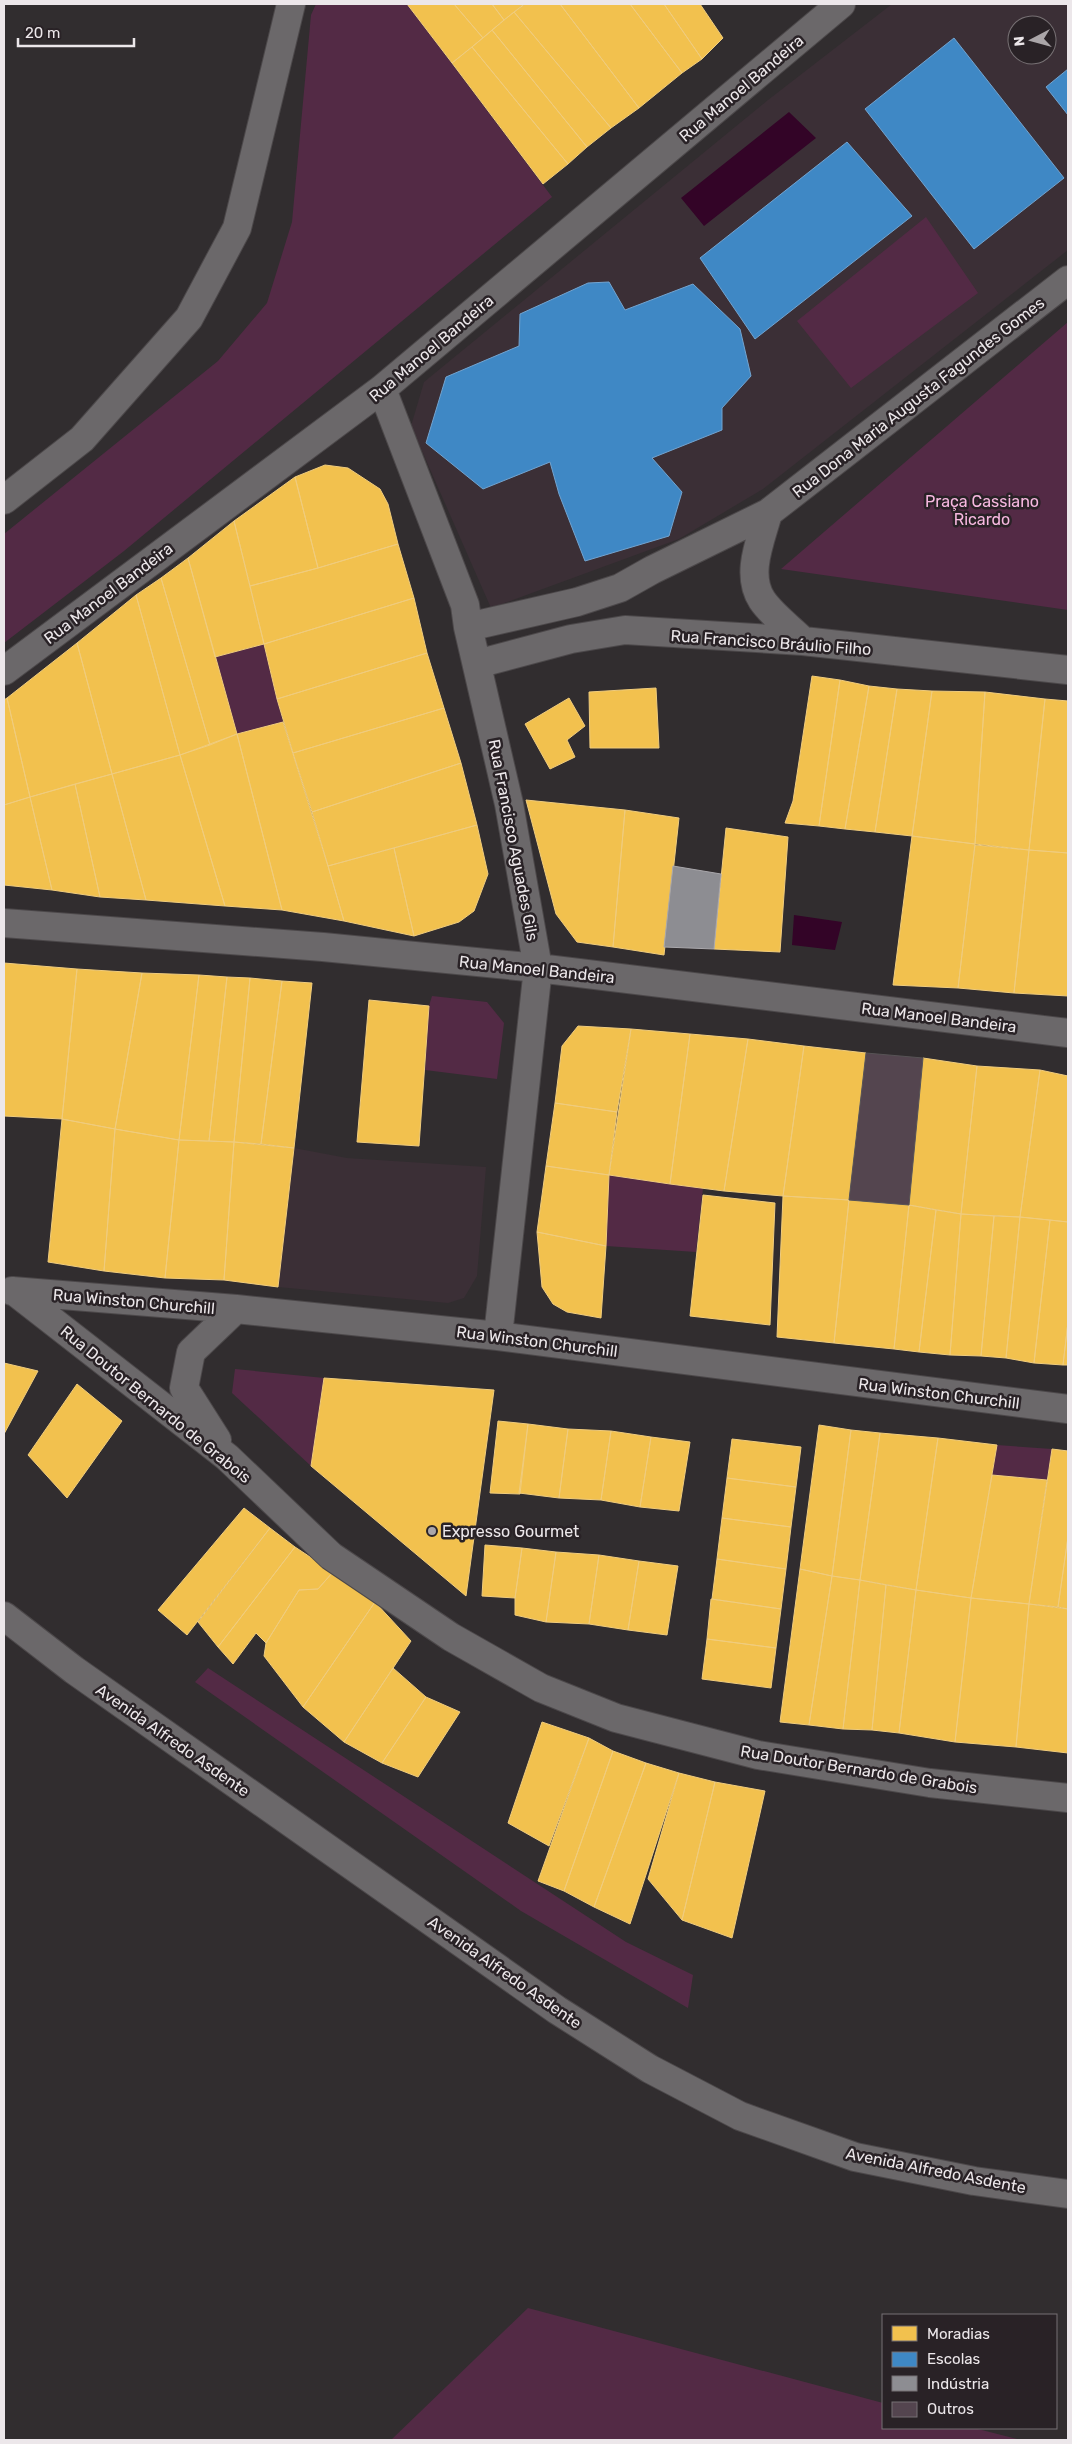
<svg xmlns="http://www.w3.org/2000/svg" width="1072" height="2444" viewBox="0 0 1072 2444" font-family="Rubik,sans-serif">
	<rect width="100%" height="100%" fill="#312d2f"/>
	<!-- built -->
	<path fill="#3b2f36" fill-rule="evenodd" d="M892,4H1068V250L763,489L679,539L491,608L411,426L424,382L768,100ZM1017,25H1047V55H1017Z
		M294,1148L347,1158L486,1167L477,1276L464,1298L448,1303L278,1287Z"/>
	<!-- green -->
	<path fill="#532a45" d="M316,4H407L552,197L124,551L4,643V534L218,361L267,303L292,222L311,15Z
		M926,217L978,293L851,388L797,321Z
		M1068,322V610L781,569Z
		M264,644L283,722L237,734L215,657Z
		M432,996L487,1002L504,1023L497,1079L425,1070L429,1006Z
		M609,1175L703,1188L696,1252L606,1246Z
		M235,1369L324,1378L311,1466L232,1393Z
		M997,1445L1052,1449L1047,1480L992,1475Z
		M208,1668L626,1942L693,1975L688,2008L521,1911L195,1682Z
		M528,2308L883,2403V2428H974L1021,2440H391Z"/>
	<!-- water -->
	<path fill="#330427" d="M789,112L816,138L704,226L681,198Z
		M794,915L842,922L835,950L792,945Z"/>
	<!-- homes -->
	<path fill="#f2c14e" stroke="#f0cc7d" d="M407,4H454L483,38L452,63Z
		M454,4H492L504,20L483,38Z
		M492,4H522L523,5L504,20Z
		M525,4H560L639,108L611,128L514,12Z
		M560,4H630L682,73L639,108Z
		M630,4H664L702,59L682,73Z
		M664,4H700L723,38L702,59Z
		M514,12L611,128L587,147L492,30Z
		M492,30L587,147L568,164L472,47Z
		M472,47L568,164L543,184L452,63Z
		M325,465L348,468L380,489L388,504L398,544L318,568L295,477Z
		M295,477L318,568L250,586L234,521Z
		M234,521L264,644L215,657L188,558Z
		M398,544L414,598L264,644L250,586L318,568Z
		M188,558L237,734L210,745L161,578Z
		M161,578L210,745L180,755L136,595Z
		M136,595L180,755L112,774L77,643Z
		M414,598L427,653L277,699L264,644Z
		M77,643L112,774L30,797L7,698Z
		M427,653L444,708L293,753L277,699Z
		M812,676L840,680L819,826L785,823L793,801Z
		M840,680L869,686L845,829L819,826Z
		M869,686L897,689L875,832L845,829Z
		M656,688L659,748H590L589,692Z
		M897,689L932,691L912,836L875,832Z
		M932,691L985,692L975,844L912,836Z
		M985,692L1045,699L1029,850L975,844Z
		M7,698L30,797L4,805V700Z
		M569,698L585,726L567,740L575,757L550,769L525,724Z
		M1045,699L1068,701V853L1029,850Z
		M444,708L461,763L312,812L293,753Z
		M283,722L328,866L344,921L282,910L237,734Z
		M237,734L282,910L225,906L180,755Z
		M180,755L225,906L146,900L112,774Z
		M461,763L477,825L328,866L312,812Z
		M112,774L146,900L100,897L75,784Z
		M75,784L100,897L52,890L30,797Z
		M30,797L52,890L4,885V805Z
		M526,800L625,810L613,947L577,942L556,914Z
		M625,810L679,818L664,955L613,947Z
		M477,825L488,874L474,911L459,922L414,936L394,848Z
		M726,828L788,837L780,952L714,949Z
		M912,836L975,844L958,988L893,985Z
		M975,845L1029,850L1014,993L958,988Z
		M394,848L414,936L344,921L328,866Z
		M1029,850L1068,853V996L1014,993Z
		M4,963L77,969L62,1119L4,1116Z
		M77,969L142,973L115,1129L62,1119Z
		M142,973L199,975L179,1140L115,1129Z
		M199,975L227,977L209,1141L179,1140Z
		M227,977L250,978L234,1142L209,1141Z
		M250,978L282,981L261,1144L234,1142Z
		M282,981L312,983L294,1148L261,1144Z
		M369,1000L429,1006L419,1146L357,1142Z
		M578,1026L631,1029L617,1112L555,1103L562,1046Z
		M631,1029L690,1034L670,1184L609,1175Z
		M690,1034L748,1039L724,1191L670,1184Z
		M748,1039L804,1046L783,1196L724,1191Z
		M804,1046L866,1053L849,1200L783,1196Z
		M923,1058L977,1066L961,1214L909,1205Z
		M977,1066L1040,1070L1020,1217L961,1214Z
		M1040,1070L1068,1076V1222L1020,1217Z
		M555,1103L617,1112L609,1175L546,1166Z
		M62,1119L115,1129L104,1271L48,1262Z
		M115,1129L179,1140L165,1278L104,1271Z
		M179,1140L234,1142L224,1280L165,1278Z
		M234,1142L294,1148L278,1287L224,1280Z
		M546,1166L609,1175L606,1246L537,1232Z
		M703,1195L775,1203L770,1325L690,1316Z
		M783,1196L849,1200L834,1343L777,1337Z
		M849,1200L909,1205L894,1349L834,1343Z
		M909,1205L936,1210L919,1352L894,1349Z
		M936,1210L961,1214L950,1355L919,1352Z
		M961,1214L994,1216L981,1356L950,1355Z
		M994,1216L1020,1217L1006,1358L981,1356Z
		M1020,1217L1050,1220L1034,1363L1006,1358Z
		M1050,1220L1068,1222V1322L1063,1365L1034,1363Z
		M537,1232L606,1246L601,1318L567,1312L553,1304L542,1287Z
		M1068,1322V1365H1063Z
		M4,1363L38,1371L4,1434Z
		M324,1378L494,1390L466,1596L311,1466Z
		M77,1384L122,1421L67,1498L28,1455Z
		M498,1421L528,1424L520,1494L490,1493Z
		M528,1424L568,1429L559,1498L519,1493Z
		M819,1425L851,1430L832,1576L800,1569Z
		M568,1429L611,1431L601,1500L559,1498Z
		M851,1430L880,1433L860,1580L832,1576Z
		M611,1431L651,1437L640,1507L601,1500Z
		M880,1433L938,1438L916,1590L860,1580Z
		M651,1437L690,1442L679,1511L640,1507Z
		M938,1438L997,1445L971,1598L916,1590Z
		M732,1439L801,1447L796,1487L727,1478Z
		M1052,1449L1068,1451V1537L1058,1607L1029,1604Z
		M992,1475L1047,1480L1029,1604L971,1598Z
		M727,1478L796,1487L791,1527L722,1518Z
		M244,1508L270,1528L187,1635L158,1610Z
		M722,1518L791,1527L786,1569L717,1559Z
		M270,1528L295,1547L218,1647L198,1622Z
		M1068,1537V1609L1058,1607Z
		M485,1545L522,1548L515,1598L482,1596Z
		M295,1547L333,1572L318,1589L299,1590L266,1643L256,1633L233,1664L218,1647Z
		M522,1548L556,1552L546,1622L515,1615V1598Z
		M556,1552L599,1555L589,1624L546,1622Z
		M599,1555L639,1561L628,1630L589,1624Z
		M717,1559L786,1569L781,1609L712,1599Z
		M639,1561L678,1566L667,1635L628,1630Z
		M800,1569L832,1576L809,1725L780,1722Z
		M333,1572L375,1602L303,1707L264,1656L266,1643L299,1590L318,1589Z
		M832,1576L860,1580L843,1729L809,1725Z
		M860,1580L886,1585L872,1730L843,1729Z
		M886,1585L916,1590L899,1733L872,1730Z
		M916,1590L971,1598L955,1742L899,1733Z
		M971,1598L1029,1604L1016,1747L955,1742Z
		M711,1599L781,1609L776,1648L707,1639Z
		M375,1602L411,1641L344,1742L303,1707Z
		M1029,1604L1068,1609V1753L1016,1747Z
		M707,1639L776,1648L771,1688L702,1679Z
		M393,1668L426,1697L382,1763L344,1742Z
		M426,1697L460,1712L418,1777L382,1763Z
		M542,1722L589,1738L549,1846L508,1823Z
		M589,1738L613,1751L564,1891L538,1881Z
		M613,1751L646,1763L594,1907L564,1891Z
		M646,1763L679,1773L630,1924L594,1907Z
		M679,1773L715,1782L682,1920L648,1879Z
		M715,1782L765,1791L732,1938L682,1920Z"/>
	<!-- schools -->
	<path fill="#3f88c5" stroke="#73a4d0" d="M954,38L1064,178L974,249L865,109Z
		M1068,69V115L1046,87Z
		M847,142L912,216L755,339L700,258Z
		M609,282L625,310L693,284L740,329L751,376L722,408V430L652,458L682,492L669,536L585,561L559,494L550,462L483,489L426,443L446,377L519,346L520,314L588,283Z"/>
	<!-- industry -->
	<path fill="#8d8d92" stroke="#aaa8ac" d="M673,866L721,874L714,949L664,947Z"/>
	<!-- building -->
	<path fill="#54454f" stroke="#575355" d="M866,1053L923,1058L909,1205L849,1200Z"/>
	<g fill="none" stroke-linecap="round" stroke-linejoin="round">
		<defs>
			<path id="minor" d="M382,389L465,605L468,627L509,804L538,968L498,1336
				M768,513C761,540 745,574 762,600C772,615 790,628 803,641
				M468,627L577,602L620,588L652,570L768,513L1068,280
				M477,664L571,639L625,630L803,641L1068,670
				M4,671L382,389L841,4
				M4,923L323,947L538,968L1068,1033
				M12,1291L236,1309L498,1336L1068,1409
				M14,1291L227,1457L331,1556L451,1637L541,1688L616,1718L758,1755L930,1783L1068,1798
				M217,1440L184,1388L191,1352L236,1309"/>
			<path id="tertiary" d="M4,500L82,439L189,318L237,228L291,4
				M4,1616L74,1670L557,2010L650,2069L740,2116L855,2157L974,2181L1068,2194"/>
		</defs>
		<!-- minor casing -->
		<use href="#minor" stroke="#4c484a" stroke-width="30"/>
		<!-- tertiary casing -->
		<use href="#tertiary" stroke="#4c484a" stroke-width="30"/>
		<!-- minor -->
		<use href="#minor" stroke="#6b686a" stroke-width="28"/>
		<!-- tertiary -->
		<use href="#tertiary" stroke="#6b686a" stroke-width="28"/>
	</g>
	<!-- markers -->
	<circle fill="#aba6a9" stroke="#292226" stroke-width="2" cx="432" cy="1531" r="5"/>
	<g text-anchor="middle" stroke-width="5" stroke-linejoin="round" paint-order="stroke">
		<!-- street labels -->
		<g font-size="16" fill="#ece7ea" stroke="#292226">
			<text transform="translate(741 88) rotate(-40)" y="6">Rua Manoel Bandeira</text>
			<text transform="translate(431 348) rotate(-40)" y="6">Rua Manoel Bandeira</text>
			<text transform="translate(918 397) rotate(-38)" y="6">Rua Dona Maria Augusta Fagundes Gomes</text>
			<text transform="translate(108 593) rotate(-37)" y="6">Rua Manoel Bandeira</text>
			<text transform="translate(771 642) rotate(4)" y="6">Rua Francisco Bráulio Filho</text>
			<text transform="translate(514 840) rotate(79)" y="6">Rua Francisco Aguades Gils</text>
			<text transform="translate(537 969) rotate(6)" y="6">Rua Manoel Bandeira</text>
			<text transform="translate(939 1017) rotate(7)" y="6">Rua Manoel Bandeira</text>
			<text transform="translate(134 1301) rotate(5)" y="6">Rua Winston Churchill</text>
			<text transform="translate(537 1341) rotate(7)" y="6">Rua Winston Churchill</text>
			<text transform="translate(939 1393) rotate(7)" y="6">Rua Winston Churchill</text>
			<text transform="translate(156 1404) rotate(39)" y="6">Rua Doutor Bernardo de Grabois</text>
			<text transform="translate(173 1740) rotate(35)" y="6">Avenida Alfredo Asdente</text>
			<text transform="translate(859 1769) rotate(9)" y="6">Rua Doutor Bernardo de Grabois</text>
			<text transform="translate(505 1972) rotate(35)" y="6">Avenida Alfredo Asdente</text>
			<text transform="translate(936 2170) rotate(11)" y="6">Avenida Alfredo Asdente</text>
		</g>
		<!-- park labels -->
		<g font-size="16" fill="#f7b8e0" stroke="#292226">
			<text x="982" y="507">Praça Cassiano<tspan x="982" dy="18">Ricardo</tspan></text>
		</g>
		<!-- poi labels -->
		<g font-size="16" fill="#ece7ea" stroke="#292226" text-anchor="start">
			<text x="442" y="1537">Expresso Gourmet</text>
		</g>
	</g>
	<!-- border -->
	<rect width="1072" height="2444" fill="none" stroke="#ece7ea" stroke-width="10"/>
	<!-- legend -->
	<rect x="882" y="2314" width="175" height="115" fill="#292226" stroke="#777174"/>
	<rect x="892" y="2326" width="25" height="15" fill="#f2c14e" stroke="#777174"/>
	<text x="927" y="2339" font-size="15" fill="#ece7ea">Moradias</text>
	<rect x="892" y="2352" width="25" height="15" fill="#3f88c5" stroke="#777174"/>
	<text x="927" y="2364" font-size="15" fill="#ece7ea">Escolas</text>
	<rect x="892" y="2376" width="25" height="15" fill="#8d8d92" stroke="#777174"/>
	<text x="927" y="2389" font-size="15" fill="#ece7ea">Indústria</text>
	<rect x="892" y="2402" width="25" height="15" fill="#54454f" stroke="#777174"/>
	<text x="927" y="2414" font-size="15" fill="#ece7ea">Outros</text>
	<!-- north arrow -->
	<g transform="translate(1032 40) rotate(264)"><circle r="24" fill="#292226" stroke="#777174"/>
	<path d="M0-4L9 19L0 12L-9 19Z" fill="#aba6a9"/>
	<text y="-8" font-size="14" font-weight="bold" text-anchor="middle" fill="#ece7ea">N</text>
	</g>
	<!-- scale -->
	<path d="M18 38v8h116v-8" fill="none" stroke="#ece7ea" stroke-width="2.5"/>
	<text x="25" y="38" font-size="15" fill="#ece7ea" stroke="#292226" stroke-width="4" paint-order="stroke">20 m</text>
</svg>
